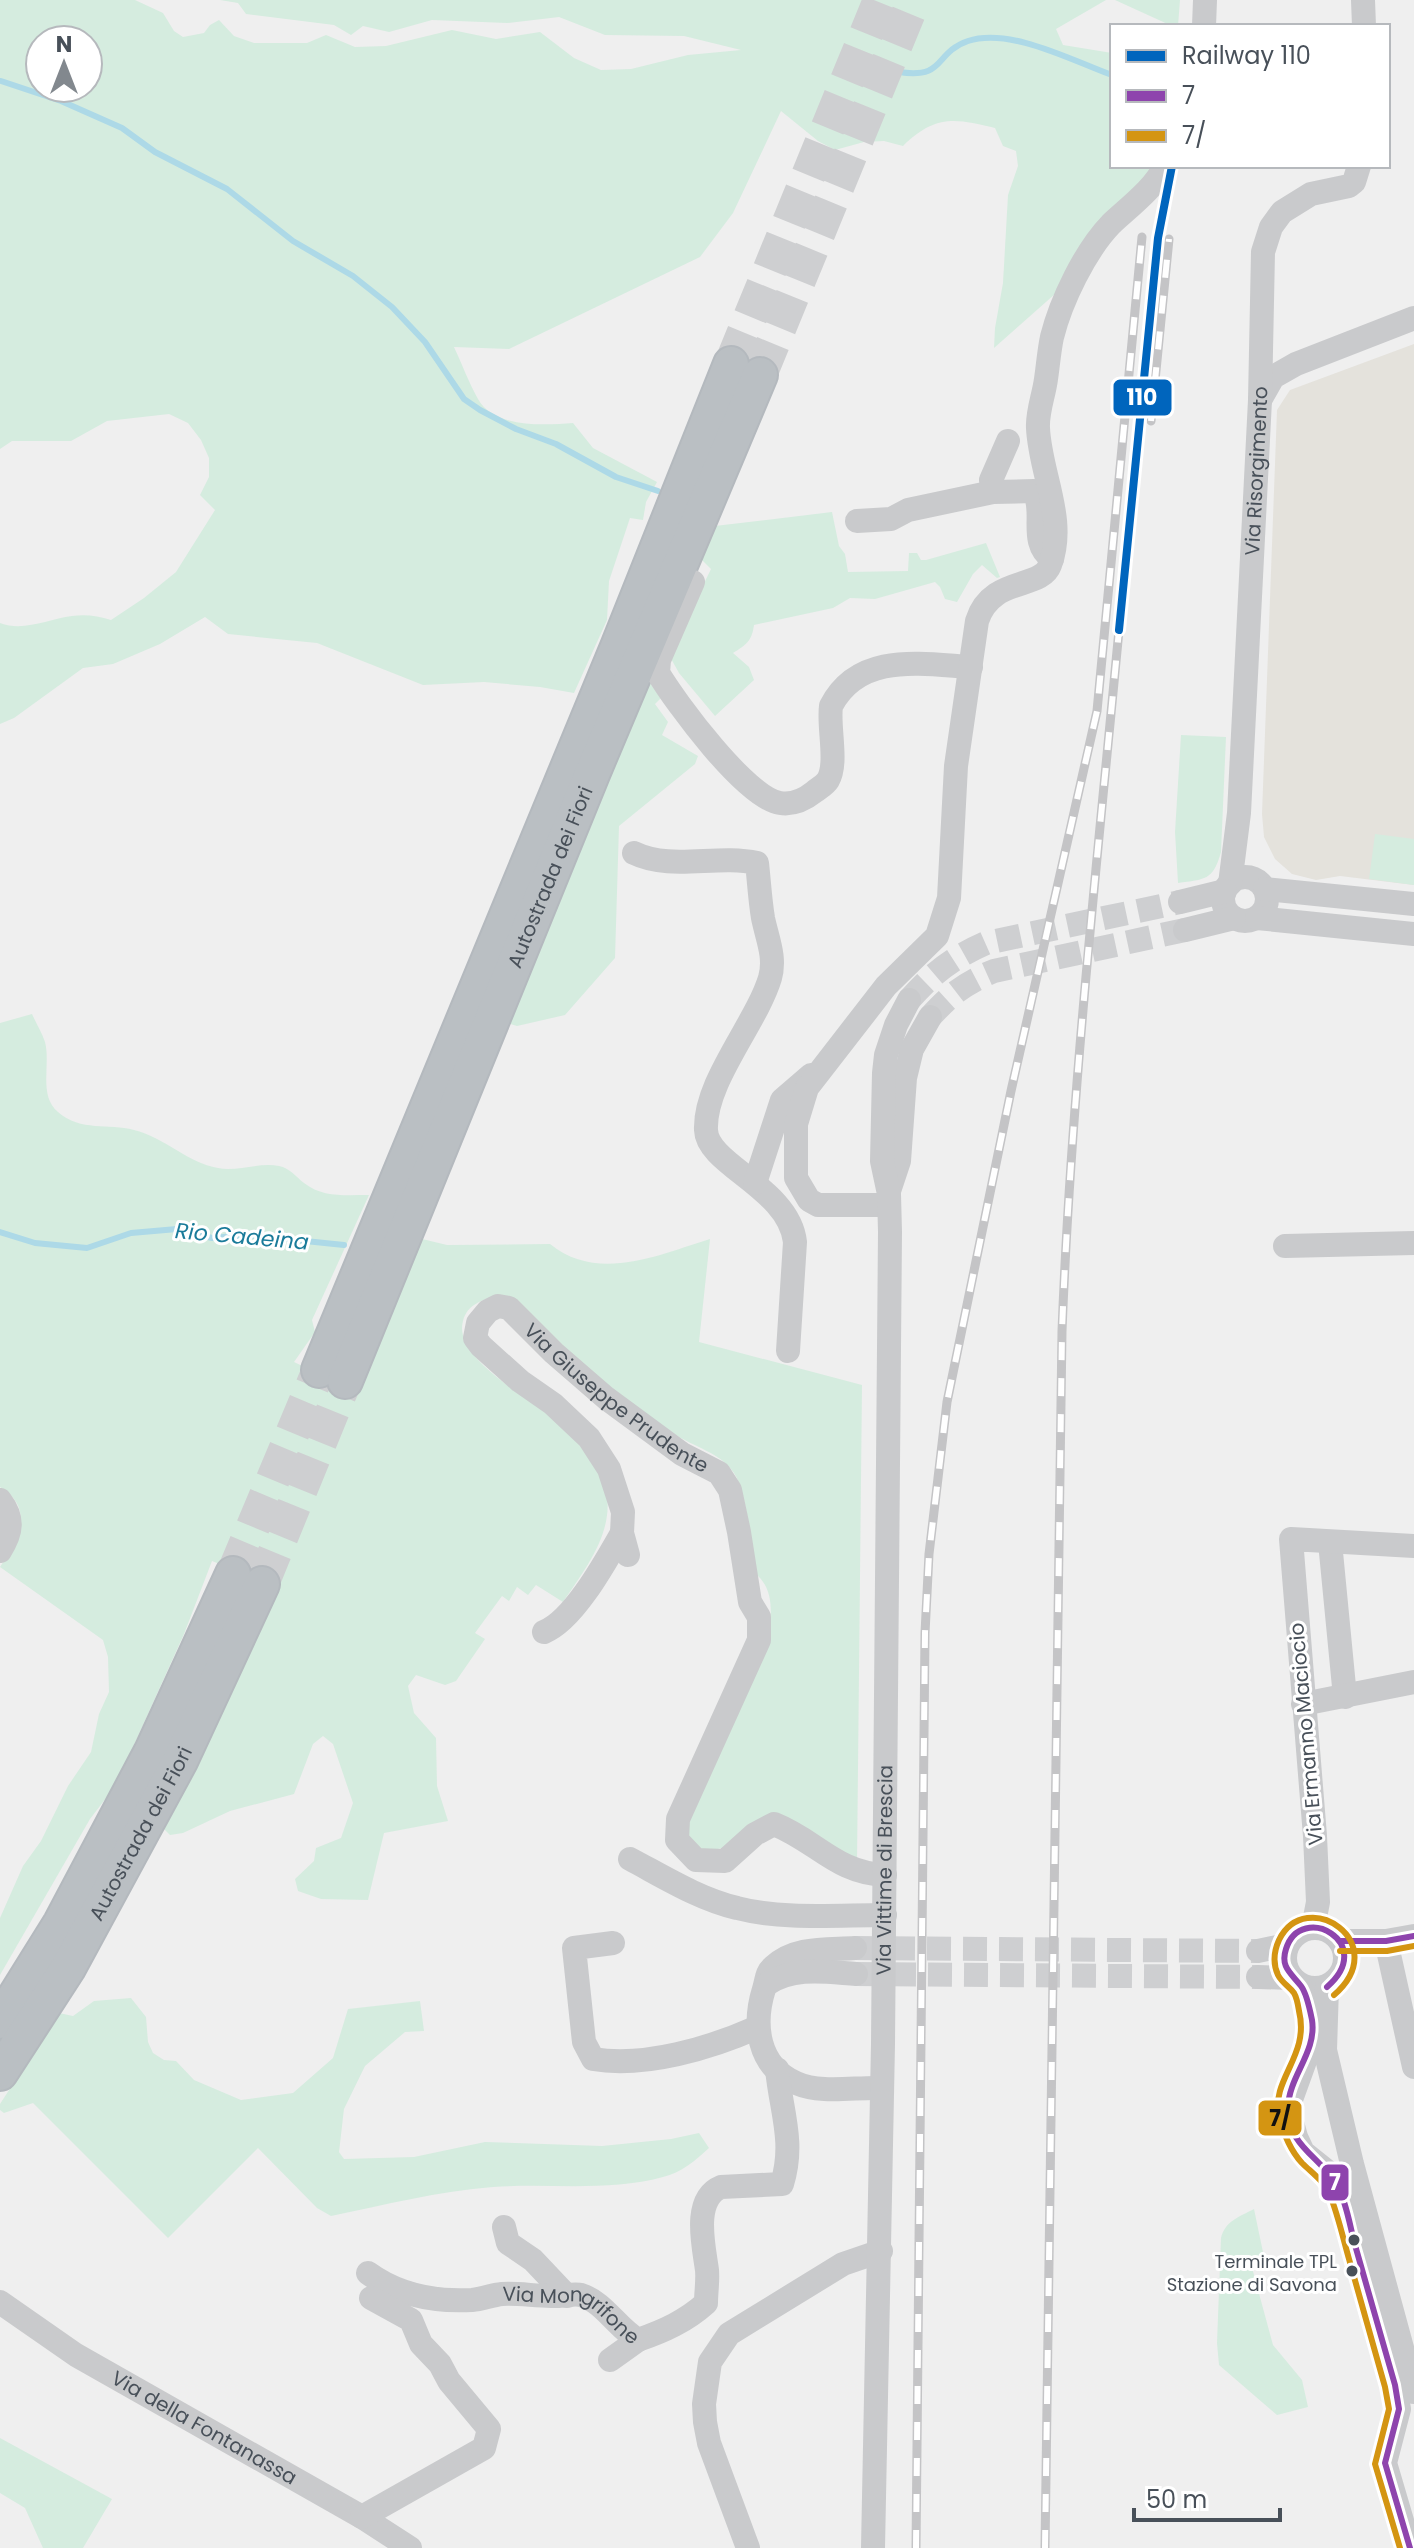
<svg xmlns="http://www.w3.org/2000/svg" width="1414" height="2548" viewBox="0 0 1414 2548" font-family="Poppins,sans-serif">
	<rect width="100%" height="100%" fill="#efefef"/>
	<!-- commercial -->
	<path fill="#e4e2dc" d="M1414,344V885L1340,876L1316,880L1292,874L1275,859L1264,837L1262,814L1277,410L1290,390Z"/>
	<!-- green -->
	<path fill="#d5ecdf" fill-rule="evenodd" d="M0,0H135L163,13L174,31L183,37L204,33L210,25L219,20L234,36L254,43H307L326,35L355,47L386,46L452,30L496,39L540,32L574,58L601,70L631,69L688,55L741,50L684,36L605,35L559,17L507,23L432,20L389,32L363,26L351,35L334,25L246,14L238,3L220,0H1106L1056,29L1063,45L1112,53V166H1156L1055,294L994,348L995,328L1003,283L1008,195L1018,166L1016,151L1003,146L995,128C954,118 935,115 903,146L884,141L864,142L835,150L818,141L781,111L733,213L700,257L509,349L454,347C462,364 469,383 478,399C495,429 545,425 573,423L593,448L657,482L646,502L643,520L630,518L609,581L607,620L574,693L540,687L484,682L423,685L317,643L228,634L205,617L160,644L113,664L83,668L14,718L0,724V623C24,632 48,619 72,616C86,614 98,616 111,620L144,598L176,572L215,510L200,495L209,477V458L201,440L188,423L169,414L107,421L71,441H12L0,449ZM40,40H88V88H40Z
		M1115,0H1180L1178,26H1172Z
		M832,512L839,546L845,554L848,572L908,571L909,553H917L921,560H926L986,543L1000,577L997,578L982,565L973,574L957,602L945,599L940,587L935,582L875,599L850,598L833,608L754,625C752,641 746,645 733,653L749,667L754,680L715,716L679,673L669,655L711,569L697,555L715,526Z
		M646,678L661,698L655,704L668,722L662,735L698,756L695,764L619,826L615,958L565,1015L517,1026L504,1022Z
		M1181,735L1226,737L1221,852C1213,881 1205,879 1178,883L1175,832Z
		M1375,834L1414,839V885L1369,879Z
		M32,1014C36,1023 42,1033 45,1042C51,1065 38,1095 58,1112C81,1132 108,1123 134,1130C164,1137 188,1163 218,1168C237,1172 259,1162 279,1166C290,1168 296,1177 304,1183C323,1198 346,1195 369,1195L312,1320L315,1332L294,1362L353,1390L418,1238L447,1245L550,1244C598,1283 658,1255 710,1239L699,1342L862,1385L857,1864L787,1819C768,1828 720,1856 702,1849C690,1845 688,1834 686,1823L770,1632C771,1610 774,1590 756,1574C752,1550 747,1492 734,1473C720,1452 693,1447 673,1433C612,1391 555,1344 500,1295C484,1299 467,1304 463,1321C451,1363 554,1411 579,1437C586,1446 601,1475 605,1486C617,1529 586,1568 563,1602L536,1585L528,1595L517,1587L509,1601L502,1596L475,1633L485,1639L456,1681L445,1685L416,1675L408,1686L414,1713L436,1738L437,1786L448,1821L384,1833L368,1900L321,1899L298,1891L295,1879L314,1861L316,1848L341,1838L353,1803L333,1744L323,1736L313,1744L294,1794L230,1811L183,1833L170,1835L161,1826L270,1584L212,1561L184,1634L116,1785L90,1819L0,1975V1918L23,1866L41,1841L68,1786L91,1752L99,1714L109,1692L108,1657L103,1640L0,1567C18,1540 36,1509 0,1487V1023Z
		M131,1998L146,2017L148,2042L153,2053L164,2060L176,2061L194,2080L241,2100L293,2093L333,2058L348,2009L420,2001L424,2031L405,2032L365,2066L344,2109L339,2152L344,2159L414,2157L485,2142L602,2146L671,2139L699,2133L709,2148C696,2160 681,2173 663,2177C609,2192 549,2183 493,2187C439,2191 384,2205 331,2216L317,2208L258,2148L168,2238L33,2103L4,2113L0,2110V2104L59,2013L73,2016L94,2001Z
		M1254,2209L1264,2257L1251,2264L1273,2345L1302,2380L1308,2407L1277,2415L1219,2365L1217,2343L1221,2238C1225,2221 1239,2217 1254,2209Z
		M0,2438L112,2499L83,2548H43L25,2508L0,2493Z"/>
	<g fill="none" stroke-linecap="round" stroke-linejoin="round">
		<!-- stream -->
		<path stroke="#add9e7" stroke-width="6" d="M899,72C947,79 933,53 968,41C1010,27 1073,61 1112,75
			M1,81L61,101L122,128L155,152L227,189L293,241L353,276L392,307L425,342L464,399L480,410L516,429L556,444L616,477L658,491
			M0,1232L35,1243L87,1248L131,1233L177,1229L212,1238L247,1235L344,1245"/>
		<!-- minor-tunnel -->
		<path stroke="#cecfd1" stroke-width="24" stroke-dasharray="24 12" stroke-linecap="butt" d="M909,1000C933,973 952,958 986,943L1180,902
			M930,1017C951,994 965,983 994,971L1185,930
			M855,1948L1258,1951
			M856,1974L1258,1977"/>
		<!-- highway-tunnel -->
		<path stroke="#cecfd1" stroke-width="34" stroke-dasharray="34 17" stroke-linecap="butt" d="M731,364L880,0
			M760,375L914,0
			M233,1574L319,1370
			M262,1584L345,1381"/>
		<defs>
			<g id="highway">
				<path d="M319,1370L618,647L731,364"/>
				<path id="s6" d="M345,1381L592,774L760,375"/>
				<path d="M0,2021L61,1923L152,1751L233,1574"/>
				<path id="s7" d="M0,2073L68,1968L180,1761L262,1584"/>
			</g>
		</defs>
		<!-- highway casing -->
		<use href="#highway" stroke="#b4b9be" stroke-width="38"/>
		<!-- minor -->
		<g stroke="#c9cacc" stroke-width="24">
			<path d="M1363,0L1364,26"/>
			<path d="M1204,26L1205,0"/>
			<path d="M1260,400L1273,377L1296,364L1414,318"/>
			<path d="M993,492L991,480L1008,441"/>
			<path d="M857,521L891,519L908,510L993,492L1034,491C1046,512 1028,542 1052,559"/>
			<path d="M693,582L659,660L658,673C676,703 746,798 780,803C793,805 804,800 814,792C819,788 825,785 828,780C838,763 828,727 831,706C859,652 921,664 971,667"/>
			<path d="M634,853C671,871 717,854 757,863C759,881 760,900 763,918C767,938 776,957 770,978C756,1024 704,1082 706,1130C707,1165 789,1188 795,1242L788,1351"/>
			<circle cx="1245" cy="899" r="22"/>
			<path id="s1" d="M1230,884L1239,813L1260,400L1263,252L1271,227L1282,212L1311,194L1349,186L1354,182L1359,166"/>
			<path d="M1265,889L1414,904"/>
			<path d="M1180,902L1225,891"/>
			<path d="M1257,918L1414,934"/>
			<path d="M1185,930L1234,918"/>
			<path d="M755,1183L782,1100L811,1075"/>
			<path d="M889,1191L899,1161L905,1078L912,1049L930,1017"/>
			<path d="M889,1205H818L809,1200L796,1178V1124L807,1088L886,986L937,936L949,898L956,766L977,621C991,576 1041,590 1050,565C1067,519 1040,474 1038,428C1037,412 1044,395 1046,379C1048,366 1049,351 1052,337C1061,301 1085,251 1111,224C1129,207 1154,189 1165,166"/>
			<path d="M1285,1246L1414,1243"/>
			<path d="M0,1500C14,1518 12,1532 0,1551"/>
			<path d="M1330,1542L1345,1697"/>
			<path id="s2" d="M628,1555L622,1533L623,1512L609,1469L589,1438L553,1404L520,1381L481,1346L475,1338L478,1323L488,1311L498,1306L509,1308L554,1353L606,1398L682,1454L719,1473L730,1490L739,1532L750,1602L759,1617V1640L678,1819L677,1840L696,1860L725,1861L755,1834L774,1824C817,1841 836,1873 885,1875"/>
			<path d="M544,1632C574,1620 606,1561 622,1533"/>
			<path d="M1303,1704L1414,1682"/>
			<path d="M630,1859C664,1877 699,1899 737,1908C783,1920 837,1915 885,1915"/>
			<circle cx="1315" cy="1958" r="30"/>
			<path d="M1313,1928L1318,1902L1315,1836L1291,1539L1414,1546"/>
			<path d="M1340,1941H1386L1414,1936"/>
			<path d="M1386,1941L1414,2067"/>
			<path d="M613,1943L574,1948L584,2042L593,2059C644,2068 711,2048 758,2027"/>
			<path d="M855,1948C828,1950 795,1946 773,1967C766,1973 767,1980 764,1989C753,2024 757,2066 796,2083C821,2094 854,2087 881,2088"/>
			<path d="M1258,1951L1287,1945"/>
			<path d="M1258,1977L1291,1978"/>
			<path d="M767,1984C794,1966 826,1972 856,1974"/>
			<path d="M1300,1986L1307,2000L1314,2036L1288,2108L1296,2137L1303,2152L1328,2172L1339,2189L1395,2385L1399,2409L1385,2463L1410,2548"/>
			<path d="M1327,1987L1325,2050L1352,2164L1414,2392"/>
			<path d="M504,2227L508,2243L533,2260L567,2296"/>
			<path id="s3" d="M368,2273C398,2295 435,2302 472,2300C482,2299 492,2295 502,2294C519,2293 534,2296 551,2296C560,2297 573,2293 581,2295C604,2302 618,2329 638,2340C664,2331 686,2321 706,2303C706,2292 708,2281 707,2270C704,2247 692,2199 721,2187L782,2184C795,2142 781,2111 777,2069"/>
			<path id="s4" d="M0,2302L76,2355L362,2517L410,2548"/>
			<path d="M610,2360L638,2340"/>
			<path d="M362,2517L484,2448L489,2429L449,2381L440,2364L421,2344L411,2320L371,2298"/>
			<path d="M748,2548L709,2443L705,2422L704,2404L710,2362L729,2334L843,2264L881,2251"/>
			<path id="s5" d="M873,2548L883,2044L890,1232L889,1194L882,1161L884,1073L886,1055L896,1025L909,1000"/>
		</g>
		<!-- highway -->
		<use href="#highway" stroke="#babfc3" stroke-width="34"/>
		<defs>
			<path id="rail" d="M1151,421L1169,239
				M916,2548L925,1633L929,1554L947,1402L1011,1091L1097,711L1142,237
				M1045,2548L1062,1331C1071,1096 1097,864 1119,630"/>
		</defs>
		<!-- rail casing -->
		<use href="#rail" stroke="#c4c4c6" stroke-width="9"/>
		<!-- rail -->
		<use href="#rail" stroke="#fff" stroke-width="6" stroke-dasharray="18" stroke-linecap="butt"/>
		<defs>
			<path id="bus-1" d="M1340,1941H1386L1414,1936
				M1327,1987C1378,1943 1301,1901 1286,1949C1280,1967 1291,1973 1301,1986C1307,1994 1310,2010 1312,2020C1317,2052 1289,2076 1288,2107C1287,2147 1323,2158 1338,2187C1347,2204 1350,2227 1355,2245C1368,2292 1382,2338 1395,2385L1399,2409L1385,2463L1410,2548"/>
			<path id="bus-2" d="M1340,1951H1387L1414,1946
				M1334,1995C1394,1943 1306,1885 1279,1940C1274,1951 1273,1964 1278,1975C1282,1983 1289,1986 1294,1993C1297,1998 1298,2005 1299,2011C1310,2056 1271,2079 1279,2115C1283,2132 1290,2150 1302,2163C1312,2173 1325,2182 1330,2195C1338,2215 1343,2238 1349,2259C1361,2302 1373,2344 1385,2387L1389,2409L1375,2464L1400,2548"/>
		</defs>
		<!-- bus-1 casing -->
		<use href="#bus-1" stroke="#fff" stroke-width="12"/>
		<!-- bus-2 casing -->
		<use href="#bus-2" stroke="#fff" stroke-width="12"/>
		<!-- bus-1 -->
		<use href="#bus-1" stroke="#8e44ad" stroke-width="6"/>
		<!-- bus-2 -->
		<use href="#bus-2" stroke="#d49512" stroke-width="6"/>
		<defs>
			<path id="rail-1" d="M1119,630L1158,238L1172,166"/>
		</defs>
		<!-- rail-1 casing -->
		<use href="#rail-1" stroke="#fff" stroke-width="14"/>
		<!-- rail-1 -->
		<use href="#rail-1" stroke="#0065bd" stroke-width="8"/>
	</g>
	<!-- markers -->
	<g fill="#485059" stroke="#fff" stroke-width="3">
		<circle cx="1354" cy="2240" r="7"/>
		<circle cx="1352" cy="2271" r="7"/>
	</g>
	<g text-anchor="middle" stroke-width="6" stroke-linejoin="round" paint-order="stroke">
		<!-- bus labels -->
		<g font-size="18" fill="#485059" stroke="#fff" text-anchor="end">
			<text x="1337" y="2268">Terminale TPL<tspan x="1337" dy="23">Stazione di Savona</tspan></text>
		</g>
		<!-- street labels -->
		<g font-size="20" fill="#485059" stroke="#fff">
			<text dy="7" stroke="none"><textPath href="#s1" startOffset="414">Via Risorgimento</textPath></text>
			<text dy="7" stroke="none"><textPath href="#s6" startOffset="544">Autostrada dei Fiori</textPath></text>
			<text dy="7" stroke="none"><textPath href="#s2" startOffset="472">Via Giuseppe Prudente</textPath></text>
			<text transform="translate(1306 1734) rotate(-95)" y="7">Via Ermanno Maciocio</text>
			<text dy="7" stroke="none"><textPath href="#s7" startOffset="278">Autostrada dei Fiori</textPath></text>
			<text dy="7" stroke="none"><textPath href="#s5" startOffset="678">Via Vittime di Brescia</textPath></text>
			<text dy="7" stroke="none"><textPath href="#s3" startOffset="216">Via Mongrifone</textPath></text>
			<text dy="7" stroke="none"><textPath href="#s4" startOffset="240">Via della Fontanassa</textPath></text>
		</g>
		<!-- water labels -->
		<g font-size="22" font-style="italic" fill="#1a7b9a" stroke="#fff">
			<text transform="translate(242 1236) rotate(5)" y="8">Rio Cadeina</text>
		</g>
	</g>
	<g stroke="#fff" stroke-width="3">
		<rect x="1112" y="378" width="61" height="39" rx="8" fill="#0065bd"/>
		<rect x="1257" y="2099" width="46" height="38" rx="8" fill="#d49512"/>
		<rect x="1320" y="2163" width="30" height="39" rx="8" fill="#8e44ad"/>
	</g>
	<g font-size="22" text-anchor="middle" font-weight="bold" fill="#fff">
		<text x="1142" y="405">110</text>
		<text x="1335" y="2190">7</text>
	</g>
	<g font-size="22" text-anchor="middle" font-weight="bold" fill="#111">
		<text x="1280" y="2126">7/</text>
	</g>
	<!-- legend -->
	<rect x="1110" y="24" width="280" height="144" fill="#ffffff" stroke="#b6b9bd" stroke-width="2"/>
	<rect x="1126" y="50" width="40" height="12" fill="#0065bd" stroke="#b6b9bd" stroke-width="2"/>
	<text x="1182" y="64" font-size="24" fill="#485059">Railway 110</text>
	<rect x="1126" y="90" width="40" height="12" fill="#8e44ad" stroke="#b6b9bd" stroke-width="2"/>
	<text x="1182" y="104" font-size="24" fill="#485059">7</text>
	<rect x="1126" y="130" width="40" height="12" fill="#d49512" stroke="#b6b9bd" stroke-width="2"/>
	<text x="1182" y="144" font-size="24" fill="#485059">7/</text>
	<!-- north arrow -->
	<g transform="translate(64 64)"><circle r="38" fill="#ffffff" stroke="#b6b9bd" stroke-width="2"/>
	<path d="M0-6L14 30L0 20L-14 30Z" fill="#82888e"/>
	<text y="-12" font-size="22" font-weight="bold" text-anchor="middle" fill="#485059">N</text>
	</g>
	<!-- scale -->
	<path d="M1134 2508v12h146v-12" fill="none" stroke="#485059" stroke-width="4"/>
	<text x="1146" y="2508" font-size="24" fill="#485059" stroke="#ffffff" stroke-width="6" paint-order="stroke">50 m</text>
</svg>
